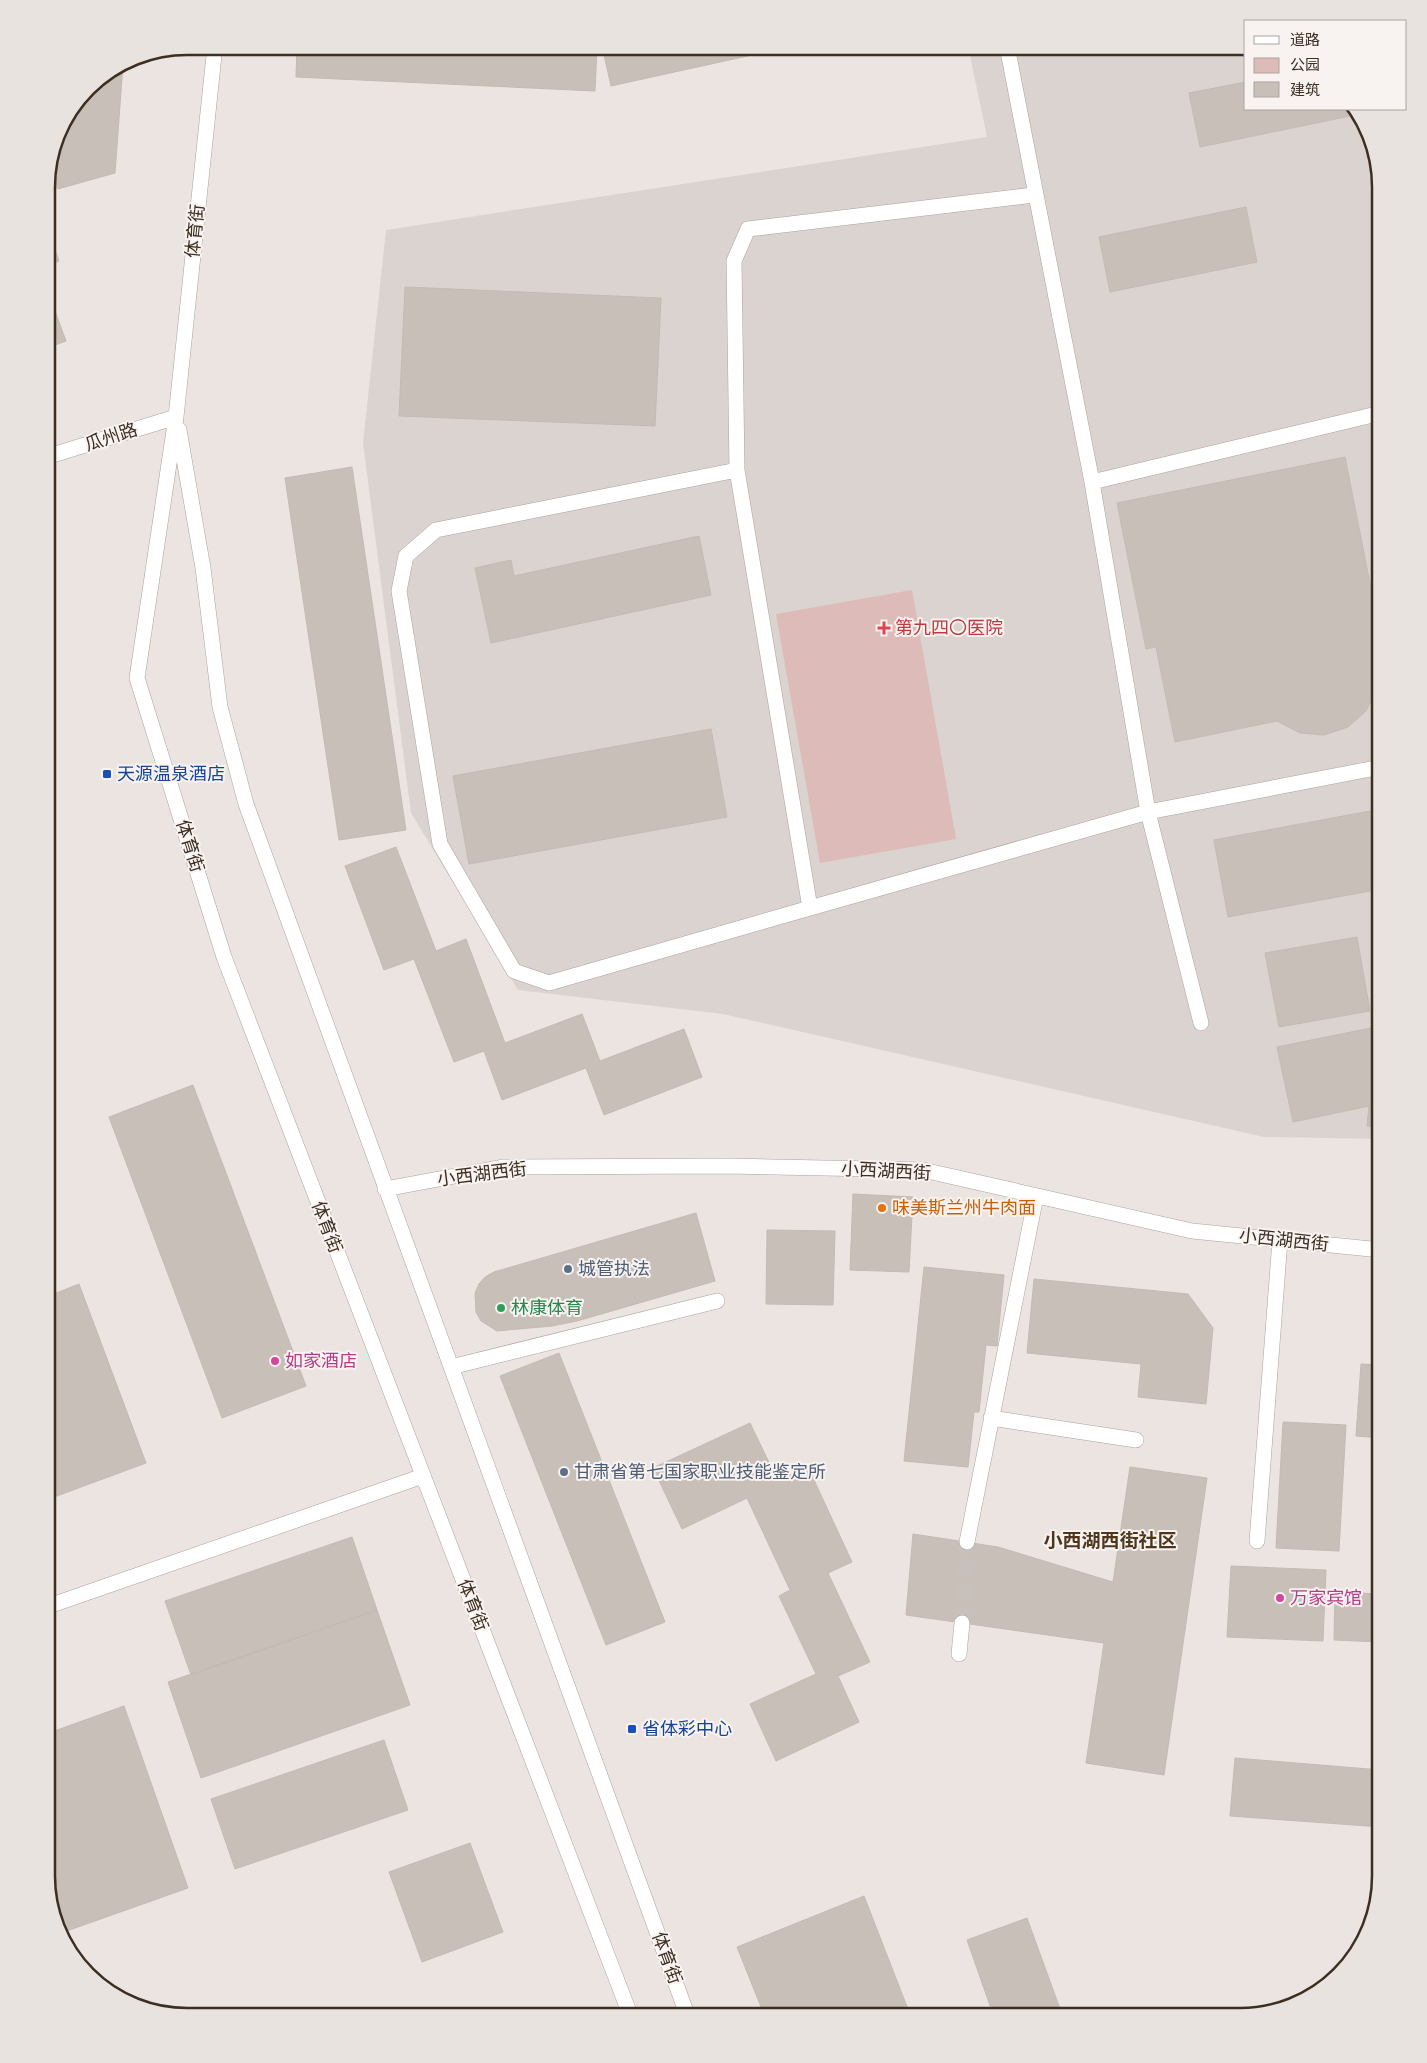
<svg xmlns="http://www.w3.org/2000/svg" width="1427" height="2063" viewBox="0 0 1427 2063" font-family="'PT Sans Narrow','Noto Sans SC',sans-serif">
	<rect width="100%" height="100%" fill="#ebe4e1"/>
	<!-- built -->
	<path fill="#dbd3cf" d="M968,46L1246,47V109H1355L1362,117L1381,187V1139L1264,1137L723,1014L518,990L411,813L363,443L386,230L987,137Z"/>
	<!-- green -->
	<path fill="#ddbbb9" d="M912,590L956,839L820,863L776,614Z"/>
	<!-- building -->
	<path fill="#c9bfb9" stroke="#c5b9b3" d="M297,46H597L595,91L296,77Z
		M602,46H793L611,86Z
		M123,64L115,173L58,189L47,179L57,133L88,87Z
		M1246,82V109H1355L1360,114L1200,147L1189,93Z
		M1246,207L1257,262L1110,292L1099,237Z
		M47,226L59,261L47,266Z
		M405,287L661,298L655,426L399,416Z
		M47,289L66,341L47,348Z
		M1345,457L1379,629L1372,642L1379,665L1377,689L1366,711L1348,727L1324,735L1300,733L1277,721L1175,742L1156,647L1146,649L1117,503Z
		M352,467L406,830L339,840L285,478Z
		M699,536L711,595L491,643L475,568L511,560L514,576Z
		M711,729L727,817L469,864L453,776Z
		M1381,809V889L1228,917L1214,840Z
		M396,847L436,951L466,939L505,1043L582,1014L600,1061L684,1029L702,1077L604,1115L586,1068L502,1100L484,1051L454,1062L414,959L384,970L345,866Z
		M1357,937L1370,1011L1279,1027L1265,953Z
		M1381,1026V1127L1367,1126L1369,1106L1293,1122L1277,1047Z
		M193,1085L306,1386L222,1418L109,1117Z
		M853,1194L913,1197L909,1272L850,1270Z
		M696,1213L715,1281L577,1321L552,1326L497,1331L481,1321L476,1312L475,1293L479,1284L485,1277L494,1272Z
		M767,1230L835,1231L833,1305L766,1304Z
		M924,1267L1004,1275L997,1346L986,1345L979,1412H974L968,1467L904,1461Z
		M1034,1279L1188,1294L1213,1328L1206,1404L1138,1397L1141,1364L1027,1353Z
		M79,1284L146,1463L46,1500V1297Z
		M559,1353L665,1622L606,1645L500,1376Z
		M1361,1364L1381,1365V1438L1356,1436Z
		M1283,1422L1346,1425L1339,1551L1276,1548Z
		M750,1423L778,1481L808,1467L852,1562L828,1573L870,1662L838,1676L859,1722L776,1761L750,1704L816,1674L779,1596L790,1590L747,1498L682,1529L653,1468Z
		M1130,1467L1207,1478L1164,1775L1086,1763L1104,1643L906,1615L913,1534L998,1547L1113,1582Z
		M352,1537L377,1610L191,1675L165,1601Z
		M1231,1566L1326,1570L1323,1641L1227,1637Z
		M1335,1592L1381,1594V1642L1334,1640Z
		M377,1610L410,1705L201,1778L168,1682Z
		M124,1706L188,1888L61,1933L46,1876V1734Z
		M384,1740L408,1810L235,1869L211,1799Z
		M1235,1758L1381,1770V1827L1230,1816Z
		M470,1843L503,1932L422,1962L389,1872Z
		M864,1896L911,2017H765L737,1947Z
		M1027,1918L1063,2017H994L967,1940Z"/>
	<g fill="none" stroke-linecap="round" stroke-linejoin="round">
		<!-- minor-tunnel -->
		<path stroke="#c8c0bb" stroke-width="15" stroke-dasharray="15 8" stroke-linecap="butt" d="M962,1623L967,1542"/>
		<defs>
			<path id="minor" d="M215,46L176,417L137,678L224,957L631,2017
				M1007,46L1092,482L1148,812L1201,1023
				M179,430L203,568L220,707L246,804L688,2017
				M46,457L176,417
				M737,470L436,530L406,556L399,591L440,844L514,971L549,983L810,908L737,470L734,261L748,229L1034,195
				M1092,482L1381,413
				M810,908L1148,812L1381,767
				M385,1189L503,1167L726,1166L923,1170L1192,1231L1381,1250
				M451,1367L717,1301
				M991,1418L1136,1440
				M1257,1541L1280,1240
				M967,1542L1036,1196
				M46,1607L423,1476
				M959,1654L962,1623"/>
		</defs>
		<!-- minor casing -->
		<use href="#minor" stroke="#aca29c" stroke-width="16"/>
		<!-- minor -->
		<use href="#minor" stroke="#fff" stroke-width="15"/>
	</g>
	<!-- markers -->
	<path fill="#e0444e" stroke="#f8f3f1" stroke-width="2" d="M881.5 620.5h5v5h5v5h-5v5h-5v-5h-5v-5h5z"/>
	<g fill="#1a4fb4" stroke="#f8f3f1" stroke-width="2">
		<rect x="102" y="769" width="10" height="10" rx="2.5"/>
		<rect x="627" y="1724" width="10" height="10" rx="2.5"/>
	</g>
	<circle fill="#e8710a" stroke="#f8f3f1" stroke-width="2" cx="882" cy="1208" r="5"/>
	<g fill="#5c6f8a" stroke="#f8f3f1" stroke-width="2">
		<circle cx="568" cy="1269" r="5"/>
		<circle cx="564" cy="1472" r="5"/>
	</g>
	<circle fill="#2e9e5b" stroke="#f8f3f1" stroke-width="2" cx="501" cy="1308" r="5"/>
	<g fill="#d1479c" stroke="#f8f3f1" stroke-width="2">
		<circle cx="275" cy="1361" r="5"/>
		<circle cx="1280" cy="1598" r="5"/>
	</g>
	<g text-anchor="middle" stroke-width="4" stroke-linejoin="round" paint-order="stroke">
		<!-- street labels -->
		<g font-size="18" fill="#3c2e21" stroke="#f8f3f1">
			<text transform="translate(195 231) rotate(-84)" y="6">体育街</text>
			<text transform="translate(111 437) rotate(-18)" y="6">瓜州路</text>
			<text transform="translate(190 846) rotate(73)" y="6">体育街</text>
			<text transform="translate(886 1171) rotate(3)" y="6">小西湖西街</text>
			<text transform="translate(482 1174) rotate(-7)" y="6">小西湖西街</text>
			<text transform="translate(327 1227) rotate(69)" y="6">体育街</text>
			<text transform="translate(1284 1240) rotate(6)" y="6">小西湖西街</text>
			<text transform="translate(473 1605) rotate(69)" y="6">体育街</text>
			<text transform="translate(667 1958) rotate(70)" y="6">体育街</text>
		</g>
		<!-- health labels -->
		<g font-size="18" fill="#be3a42" stroke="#f8f3f1" text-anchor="start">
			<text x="895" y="634">第九四〇医院</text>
		</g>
		<!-- transit labels -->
		<g font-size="18" fill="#164399" stroke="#f8f3f1" text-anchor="start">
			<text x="117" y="780">天源温泉酒店</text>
			<text x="642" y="1735">省体彩中心</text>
		</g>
		<!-- food labels -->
		<g font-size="18" fill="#c56008" stroke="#f8f3f1" text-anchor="start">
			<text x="892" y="1214">味美斯兰州牛肉面</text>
		</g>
		<!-- service labels -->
		<g font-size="18" fill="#4e5e75" stroke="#f8f3f1" text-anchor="start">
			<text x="578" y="1275">城管执法</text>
			<text x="574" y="1478">甘肃省第七国家职业技能鉴定所</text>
		</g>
		<!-- leisure labels -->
		<g font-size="18" fill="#27864d" stroke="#f8f3f1" text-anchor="start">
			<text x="511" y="1314">林康体育</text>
		</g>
		<!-- hotel labels -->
		<g font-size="18" fill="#b23c85" stroke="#f8f3f1" text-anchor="start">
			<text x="285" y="1367">如家酒店</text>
			<text x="1290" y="1604">万家宾馆</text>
		</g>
		<!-- neighbourhood labels -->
		<g font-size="19" font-weight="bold" fill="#4e361d" stroke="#f8f3f1">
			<text x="1110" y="1547">小西湖西街社区</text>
		</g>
	</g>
	<!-- crop -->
	<path d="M0 0H1427V2063H0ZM187 55H1240A132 132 0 0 1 1372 187V1876A132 132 0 0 1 1240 2008H187A132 132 0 0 1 55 1876V187A132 132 0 0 1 187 55Z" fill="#e9e3e0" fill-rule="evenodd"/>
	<path fill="none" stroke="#3c2e21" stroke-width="2.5" d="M187 55H1240A132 132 0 0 1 1372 187V1876A132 132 0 0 1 1240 2008H187A132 132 0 0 1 55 1876V187A132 132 0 0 1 187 55Z"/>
	<!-- legend -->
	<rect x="1244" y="20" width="162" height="90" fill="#f8f3f1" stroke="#ada49e"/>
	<rect x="1254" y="36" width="25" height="8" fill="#ffffff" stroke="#ada49e"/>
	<text x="1290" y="45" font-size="15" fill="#3c2e21">道路</text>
	<rect x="1254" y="58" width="25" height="15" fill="#ddbbb9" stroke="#ada49e"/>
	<text x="1290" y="70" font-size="15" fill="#3c2e21">公园</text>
	<rect x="1254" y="82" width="25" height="15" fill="#c9bfb9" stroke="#ada49e"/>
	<text x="1290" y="95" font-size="15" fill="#3c2e21">建筑</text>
</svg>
